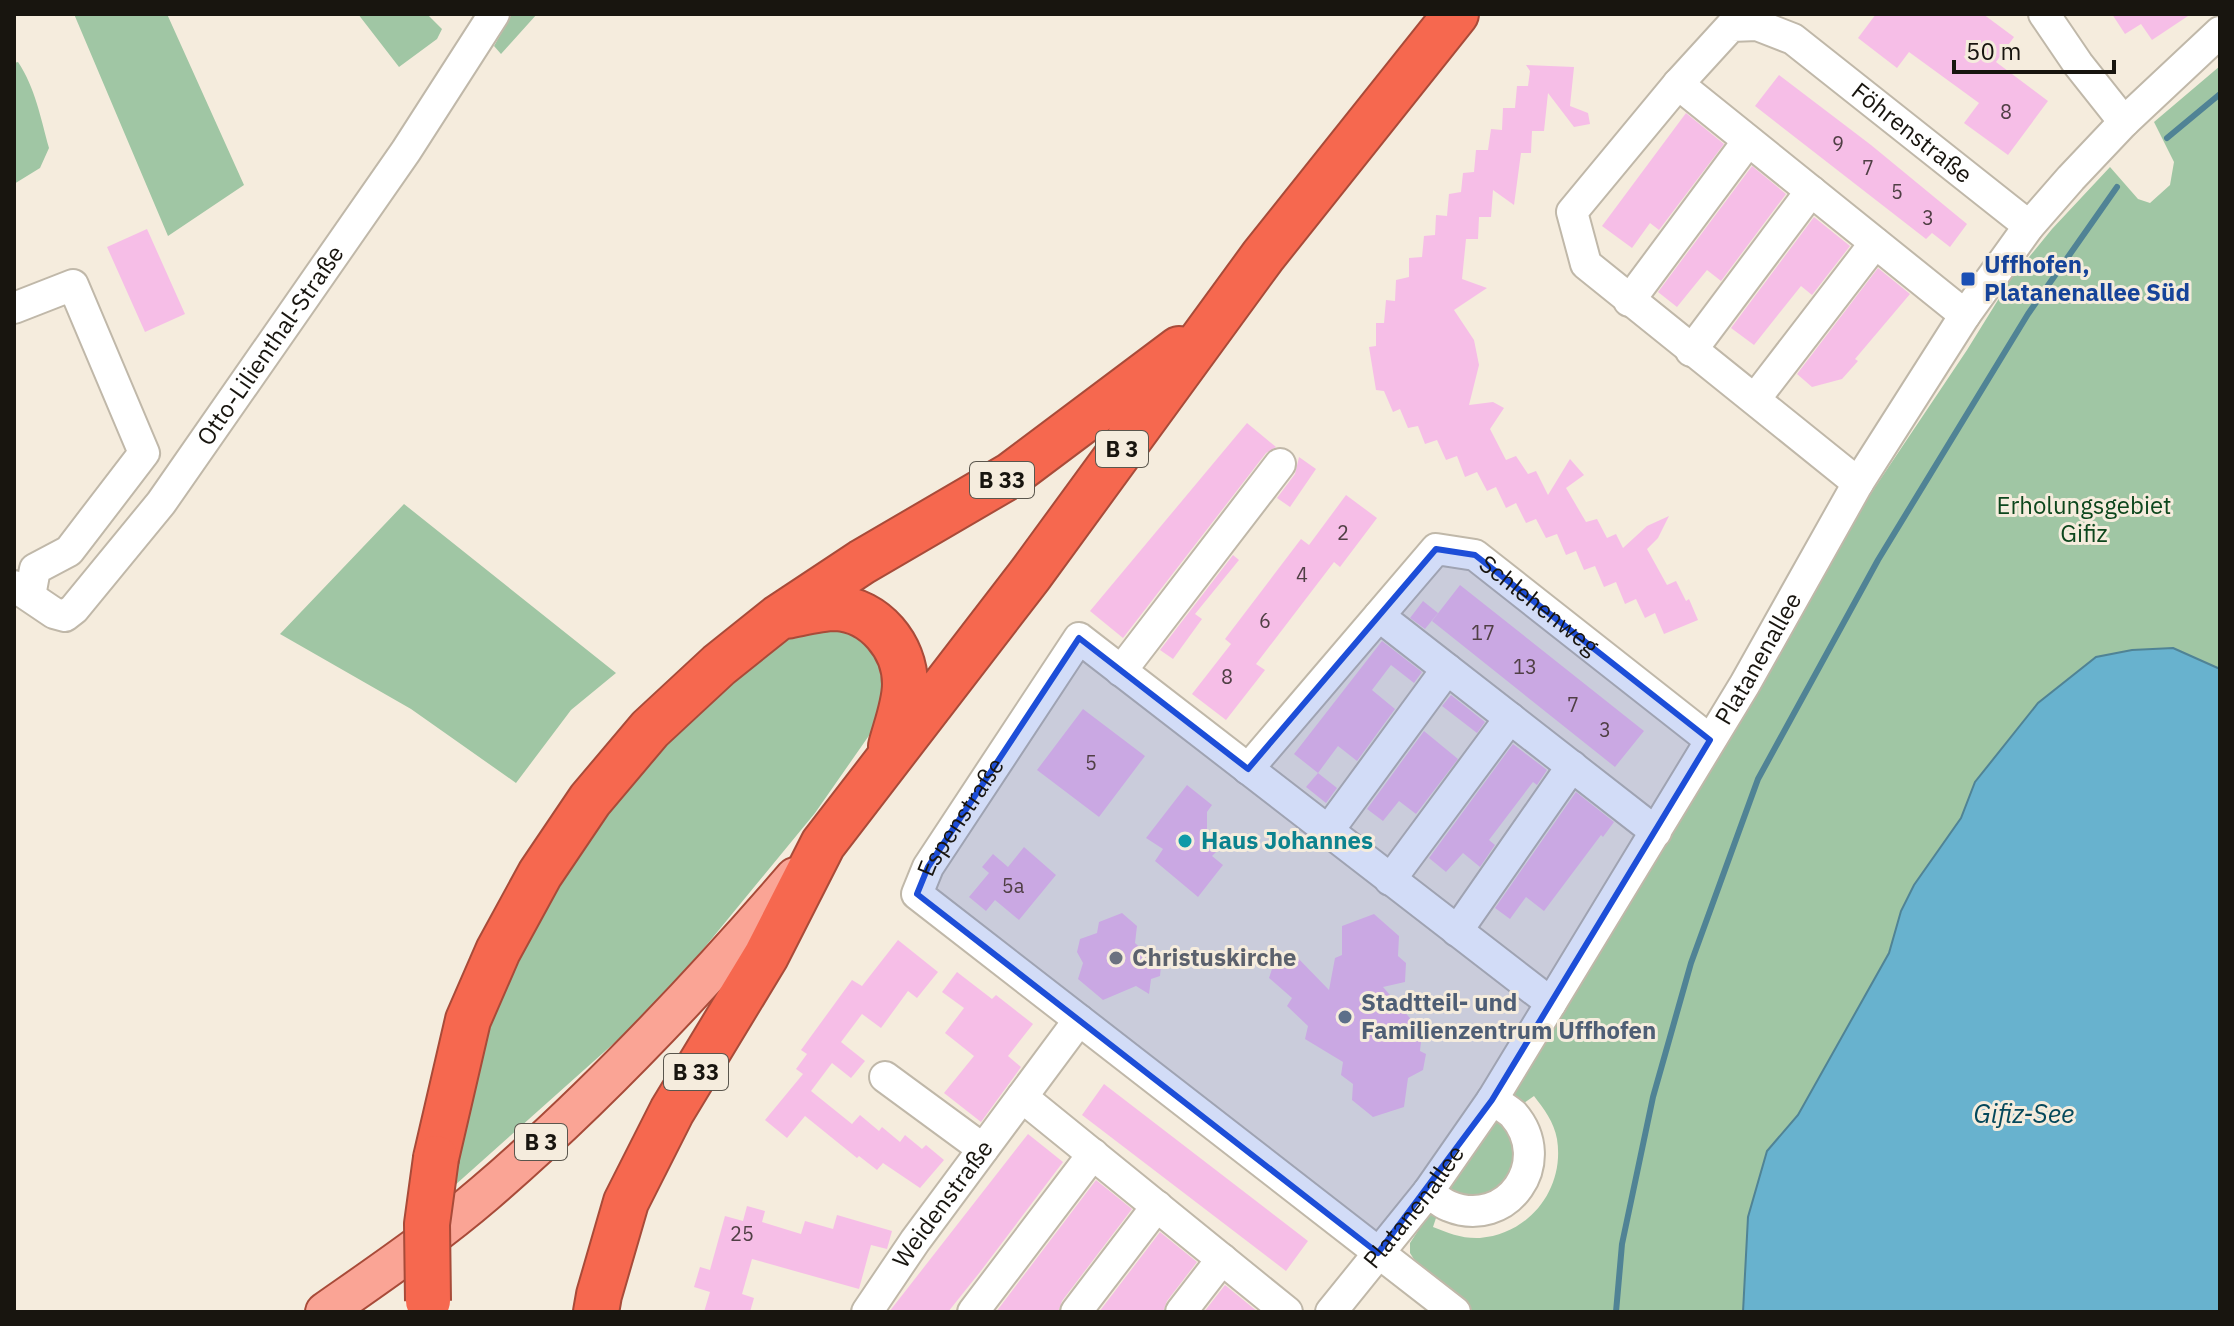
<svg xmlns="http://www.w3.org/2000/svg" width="2234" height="1326" viewBox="0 0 2234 1326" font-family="'IBM Plex Sans',sans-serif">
	<rect width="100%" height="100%" fill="#f5ecdd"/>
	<!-- green -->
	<path fill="#a0c6a4" d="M74,14H167L244,185L168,236Z
		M358,14H427L442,29L437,39L399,67Z
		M512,14H537L501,54L494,46Z
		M18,62C35,87 41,119 49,148L40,168L14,184V63Z
		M2220,66V669L2173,648L1975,782L1961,818L1914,885L1901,911L1889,953L1798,1115L1767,1151L1748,1217L1743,1312H1474L1417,1264L1410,1253V1243L1429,1214L1438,1212L1433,1227C1448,1233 1463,1239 1480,1238C1530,1234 1565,1188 1557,1139C1554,1122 1544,1109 1534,1096L1521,1105L1508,1094L1847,529L1967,350L2011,279L2052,229L2110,167L2138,199L2150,203L2170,185L2174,162L2154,122Z
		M404,504L616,673L571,710L516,783L411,709L280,634Z
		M831,615L884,641L891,704L815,813L659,1003L454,1186L463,1124L483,1039L521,933L665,730L774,642Z
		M1497,1110L1521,1153L1496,1197L1461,1199L1446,1188Z"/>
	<!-- water -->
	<path fill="#68b2ce" stroke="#508395" stroke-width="2" d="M2173,648L2220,669V1312H1743L1748,1217L1767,1151L1798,1115L1889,953L1901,911L1914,885L1961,818L1975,782L2038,703L2096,657L2132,650Z"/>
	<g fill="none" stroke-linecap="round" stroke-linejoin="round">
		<!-- stream -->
		<path stroke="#508395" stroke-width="6" d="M2167,138L2220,94
			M1616,1312L1622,1244L1653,1097L1691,963L1758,779L1878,560L2028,314L2117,187"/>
	</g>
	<!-- building -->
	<path fill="#f6bee7" d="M1876,14H1983L2014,37L1996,62L2048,101L2008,155L1964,123L1979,103L1909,52L1897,68L1858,38Z
		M2112,14H2191L2152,40L2141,24L2125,34Z
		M1526,65L1574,67L1570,106L1588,113L1590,124L1574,127L1548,93L1544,131H1532L1531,153H1521L1514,205L1493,190L1491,217H1479L1478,239H1466L1462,279L1487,288L1454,310L1474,340L1479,365L1469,405L1493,402L1504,408L1490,429L1506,460L1516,456L1528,474L1536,471L1548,495L1570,459L1584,475L1566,488L1586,522L1597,519L1607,538L1616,534L1623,548L1647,526L1669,516L1658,538L1647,549L1667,585L1676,581L1686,601L1689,599L1698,620L1664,634L1655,613L1645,618L1636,599L1625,604L1616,582L1604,587L1595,566L1584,570L1576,551L1566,555L1557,534L1546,538L1536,519L1526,523L1516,503L1506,508L1496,487L1487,491L1477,472L1465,477L1457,456L1446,460L1437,440L1425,444L1418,426L1408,428L1400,409L1393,412L1384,391L1376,390L1369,347L1376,346V323H1384L1386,300L1395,301L1396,280L1409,277V258L1422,257L1424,236L1435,235L1436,215L1447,216L1449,194L1461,192L1463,173L1474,172L1476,150H1488L1491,129L1502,130L1503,108H1515L1517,86H1528L1530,71Z
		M1779,75L1871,145L1967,224L1950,247L1932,233L1926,239L1755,106Z
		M1686,113L1724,144L1659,230L1650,223L1632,248L1602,226Z
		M1752,166L1786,194L1721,281L1707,270L1677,307L1658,292Z
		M1814,217L1850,246L1812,295L1801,286L1754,345L1731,328Z
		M147,229L185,314L145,332L107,247Z
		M1878,268L1910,294L1855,359L1858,361L1842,379L1812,387L1797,374Z
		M1247,423L1276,447L1266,453L1123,638L1090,611Z
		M1299,457L1316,469L1290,507L1277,498L1295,474Z
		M1346,495L1377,518L1340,567L1334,562L1256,664L1265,670L1226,720L1192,694L1231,644L1225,639L1301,539L1309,545Z
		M1233,555L1239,560L1195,614L1202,619L1173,659L1160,650Z
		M1460,585L1644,731L1615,767L1432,621Z
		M1423,601L1438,613L1425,629L1410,618Z
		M1382,641L1422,672L1414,683L1391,665L1372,690L1395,709L1357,761L1338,746L1318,773L1294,754Z
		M1451,695L1485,722L1477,733L1442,706Z
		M1083,709L1145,756L1099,817L1037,770Z
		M1424,731L1458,759L1416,814L1399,801L1383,821L1367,809Z
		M1513,744L1547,770L1537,785L1533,782L1489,840L1495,845L1480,867L1463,853L1446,872L1429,858Z
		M1318,773L1337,788L1326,803L1306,787Z
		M1187,785L1212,805L1207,812V834L1223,845L1212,856L1223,865L1198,897L1155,861L1163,849L1146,838Z
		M1576,792L1614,822L1603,837L1601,835L1544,911L1526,897L1510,919L1495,908Z
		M1024,847L1056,875L1019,920L995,900L986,911L969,897L989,873L982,867L993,854L1008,867Z
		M1122,913L1137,926L1135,943L1161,966L1160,976L1151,979L1149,994L1136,986L1103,1000L1078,979L1083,963L1077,952L1080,939L1097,933L1099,922Z
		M1374,914L1399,936L1398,956L1406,963L1405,982L1383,987L1422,1032L1420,1051L1426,1054L1423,1070L1408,1078L1404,1107L1373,1117L1352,1100L1353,1084L1341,1075L1343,1062L1305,1039L1308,1026L1287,1006L1292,998L1269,978L1274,963L1294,954L1329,990L1335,958L1342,955V926Z
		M898,940L938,972L917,998L908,991L881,1028L862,1014L841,1042L865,1061L851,1078L832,1063L811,1091L852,1124L860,1115L879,1131L882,1127L900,1142L905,1135L922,1149L926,1145L944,1160L920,1188L883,1163L877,1170L859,1156L857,1158L805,1116L787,1138L765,1120L803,1074L796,1069L807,1054L801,1050L852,980L862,986Z
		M957,972L992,999L996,995L1033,1024L1008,1056L1021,1067L981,1122L944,1093L974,1056L945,1033L964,1008L942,992Z
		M1104,1084L1308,1241L1286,1271L1082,1115Z
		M1028,1134L1063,1162L980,1272L948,1312H889Z
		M1096,1180L1132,1209L1062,1301L1058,1312H996Z
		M747,1206L765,1211L762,1222L801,1234L805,1221L833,1229L837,1215L892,1231L887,1249L871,1245L859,1289L752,1259L742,1294L754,1298L750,1312H704L710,1292L694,1287L700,1267L710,1270L725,1216L743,1221Z
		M1160,1232L1197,1262L1167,1301L1163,1312H1099Z
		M1225,1285L1258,1312H1204Z"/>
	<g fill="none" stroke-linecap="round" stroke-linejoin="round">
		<defs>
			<g id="minor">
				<path d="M2044,14L2078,64L2124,122"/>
				<path d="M1678,84L1965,315"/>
				<path d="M1629,301L1748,141"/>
				<path d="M14,308L73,285L144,453L69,551L35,569L30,596"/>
				<path d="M1691,351L1811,191"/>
				<path d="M1755,399L1875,243"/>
				<path id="s1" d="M1858,483L1586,264L1572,212L1678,84L1731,26L1757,25L1793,39L2029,226"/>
				<path id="s2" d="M14,586L54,613L65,616L74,609L161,503L406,151L494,14"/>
				<path d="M1379,616L1656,832"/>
				<path d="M1121,671L1280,464"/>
				<path id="s3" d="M1248,769L1436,549L1475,555L1710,740"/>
				<path d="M1328,831L1447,669"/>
				<path d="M1390,880L1510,718"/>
				<path d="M1457,931L1572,766"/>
				<path d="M885,1077L983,1149"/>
				<path d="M1022,1097L1287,1312"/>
				<path d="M1428,1192C1435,1197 1441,1203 1449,1206C1507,1230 1555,1162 1513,1114C1507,1109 1499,1104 1492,1100"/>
				<path id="s4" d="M867,1312L915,1241L1079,1020"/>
				<path d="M973,1312L1093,1154"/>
				<path d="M1076,1312L1157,1206"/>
				<path d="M1181,1312L1222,1259"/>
				<path id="s5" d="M1331,1312L1428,1192L1492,1100L1745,684L1858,483L1965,315L2029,226L2071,178L2124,122L2220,32"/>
				<path id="s6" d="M1455,1312L917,894L928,867L1079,638L1551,1003"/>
			</g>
			<path id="major" d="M325,1312C379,1274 435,1236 485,1193C597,1097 699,988 795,877"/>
			<path id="highway" d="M786,616C802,613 820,608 836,608C875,610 905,647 905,684C905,704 896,727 891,746
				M436,1158L468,1020L498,951L540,874L590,800L650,729L719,665L779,617L862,562L1011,475L1179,349
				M596,1312L599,1295L626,1202L672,1111L766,956L823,844L1030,575L1263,256L1456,14"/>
		</defs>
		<!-- minor casing -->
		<use href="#minor" stroke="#c0b8a9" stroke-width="34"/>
		<!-- major casing -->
		<use href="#major" stroke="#a84b39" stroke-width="42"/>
		<!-- highway casing -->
		<use href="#highway" stroke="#a84b39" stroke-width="48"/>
		<!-- minor -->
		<use href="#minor" stroke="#fff" stroke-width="30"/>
		<!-- major -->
		<use href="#major" stroke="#faa495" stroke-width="38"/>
		<!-- highway -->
		<use href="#highway" stroke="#f6684f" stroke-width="44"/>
		<defs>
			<path id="highway-bridge" d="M428,1301L427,1224L436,1158"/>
		</defs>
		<!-- highway-bridge casing -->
		<use href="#highway-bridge" stroke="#a84b39" stroke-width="48" stroke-linecap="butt"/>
		<!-- highway-bridge -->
		<use href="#highway-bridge" stroke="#f6684f" stroke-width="44"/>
	</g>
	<!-- marked area -->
	<path fill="#1d4ed8" fill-opacity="0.2" stroke="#1d4ed8" stroke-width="6" stroke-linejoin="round" d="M1436,549L1475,555L1710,740L1492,1100L1378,1253L917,894L928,867L1079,638L1248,769Z"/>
	<!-- markers -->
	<rect fill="#1a4fb4" stroke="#f5ecdd" stroke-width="3" x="1960" y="271" width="16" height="16" rx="4"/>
	<circle fill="#0f9aa8" stroke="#f5ecdd" stroke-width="3" cx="1185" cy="841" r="8"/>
	<circle fill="#6b7280" stroke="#f5ecdd" stroke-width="3" cx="1116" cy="958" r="8"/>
	<circle fill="#5c6f8a" stroke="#f5ecdd" stroke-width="3" cx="1345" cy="1017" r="8"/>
	<g text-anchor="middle" stroke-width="6" stroke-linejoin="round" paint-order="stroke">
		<!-- number labels -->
		<g font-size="20" fill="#503f45">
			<text x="2006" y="119">8</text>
			<text x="1838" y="151">9</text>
			<text x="1868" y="175">7</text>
			<text x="1897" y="199">5</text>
			<text x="1928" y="225">3</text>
			<text x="1343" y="540">2</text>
			<text x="1302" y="582">4</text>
			<text x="1265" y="628">6</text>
			<text x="1483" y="640">17</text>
			<text x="1525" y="674">13</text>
			<text x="1227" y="684">8</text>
			<text x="1573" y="712">7</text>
			<text x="1605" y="737">3</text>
			<text x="1091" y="770">5</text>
			<text x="1013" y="893">5a</text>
			<text x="742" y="1241">25</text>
		</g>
		<!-- shield labels -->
		<g fill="#f5ecdd" stroke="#5a564d" stroke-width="2">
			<rect x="1096" y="431" width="52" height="36" rx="6"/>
			<rect x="970" y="462" width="64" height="36" rx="6"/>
			<rect x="664" y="1054" width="64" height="36" rx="6"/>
			<rect x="515" y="1124" width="52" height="36" rx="6"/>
		</g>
		<g font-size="22" font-weight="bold" fill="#18150f">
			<text x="1122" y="457">B 3</text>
			<text x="1002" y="488">B 33</text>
			<text x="696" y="1080">B 33</text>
			<text x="541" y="1150">B 3</text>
		</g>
		<!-- street labels -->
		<g font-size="24" fill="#18150f" stroke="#f5ecdd">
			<text dy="8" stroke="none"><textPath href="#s1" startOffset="864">Föhrenstraße</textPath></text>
			<text dy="8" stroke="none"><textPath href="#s2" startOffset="400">Otto-Lilienthal-Straße</textPath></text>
			<text dy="8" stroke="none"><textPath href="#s3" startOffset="410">Schlehenweg</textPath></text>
			<text dy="8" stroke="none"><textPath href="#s5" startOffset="782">Platanenallee</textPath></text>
			<text dy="8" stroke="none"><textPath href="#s6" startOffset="770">Espenstraße</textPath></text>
			<text dy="8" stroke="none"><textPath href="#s4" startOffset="132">Weidenstraße</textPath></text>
			<text dy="8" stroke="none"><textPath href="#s5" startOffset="134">Platanenallee</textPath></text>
		</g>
		<!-- transit labels -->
		<g font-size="24" font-weight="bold" fill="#164399" stroke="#f5ecdd" text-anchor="start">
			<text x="1984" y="273">Uffhofen,<tspan x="1984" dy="28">Platanenallee Süd</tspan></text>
		</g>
		<!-- park labels -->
		<g font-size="24" fill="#0c461c" stroke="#f5ecdd">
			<text x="2084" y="514">Erholungsgebiet<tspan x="2084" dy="28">Gifiz</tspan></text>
		</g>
		<!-- culture labels -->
		<g font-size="24" font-weight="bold" fill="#0d838f" stroke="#f5ecdd" text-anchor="start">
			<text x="1201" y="849">Haus Johannes</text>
		</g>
		<!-- worship labels -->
		<g font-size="24" font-weight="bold" fill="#5b616d" stroke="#f5ecdd" text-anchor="start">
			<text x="1132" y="966">Christuskirche</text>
		</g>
		<!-- service labels -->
		<g font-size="24" font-weight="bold" fill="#4e5e75" stroke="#f5ecdd" text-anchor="start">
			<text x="1361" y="1011">Stadtteil- und<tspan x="1361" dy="28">Familienzentrum Uffhofen</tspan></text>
		</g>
		<!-- water labels -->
		<g font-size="26" font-style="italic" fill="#04485b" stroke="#f5ecdd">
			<text x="2024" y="1123">Gifiz-See</text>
		</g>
	</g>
	<!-- border -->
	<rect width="2234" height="1326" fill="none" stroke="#18150f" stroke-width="32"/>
	<!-- scale -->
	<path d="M1954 60v12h160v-12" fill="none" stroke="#18150f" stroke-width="4"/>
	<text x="1966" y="60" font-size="24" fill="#18150f" stroke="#f5ecdd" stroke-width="6" paint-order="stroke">50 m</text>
</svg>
